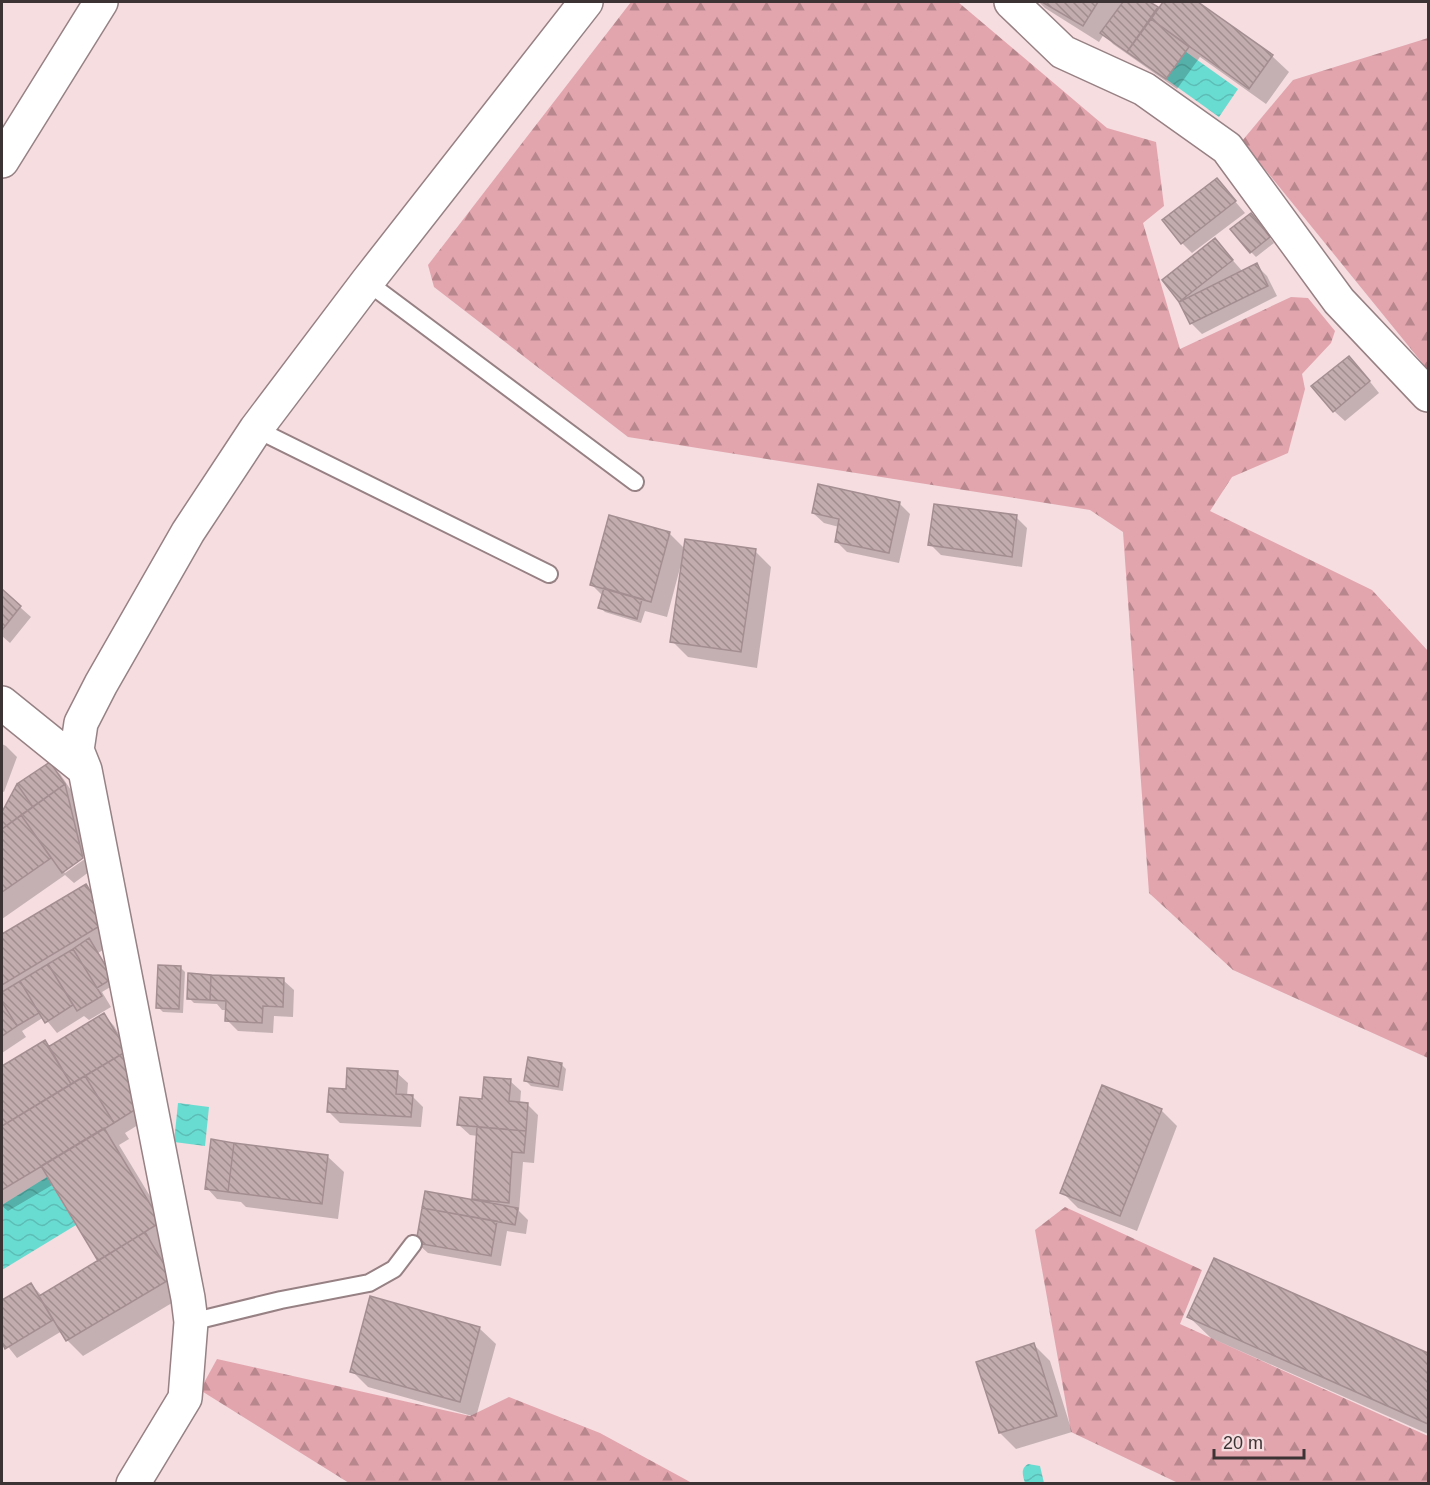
<svg xmlns="http://www.w3.org/2000/svg" width="1430" height="1485" viewBox="0 0 1430 1485" font-family="Helvetica,sans-serif">
	<defs>
		<pattern id="forest-firs" width="22" height="20" patternUnits="userSpaceOnUse" patternTransform="scale(1.5)"><rect width="22" height="20" fill="#e2a5ae"/><path d="M5 1l3.5 6h-7zM16 11l3.5 6h-7z" fill="#b8878e"/></pattern>
		<pattern id="water-waves" width="16" height="10" patternUnits="userSpaceOnUse" patternTransform="scale(1.5)"><rect width="16" height="10" fill="#69dcd2"/><path d="M0 5q4-4 8 0t8 0" fill="none" stroke="#5cbdb5"/></pattern>
		<pattern id="building-back-hatch" width="6" height="6" patternUnits="userSpaceOnUse" patternTransform="scale(1.5)"><rect width="6" height="6" fill="#c3acae"/><path d="M-1 5l2 2M0 0l6 6M5-1l2 2" fill="none" stroke="#a08d8e"/></pattern>
	</defs>
	<rect width="100%" height="100%" fill="#f5dde0"/>
	<!-- forest -->
	<path fill="url(#forest-firs)" d="M631,2H958L1107,128L1156,142L1164,206L1143,223L1180,349L1291,297L1308,298L1335,331L1331,343L1302,374L1305,389L1288,453L1232,477L1210,511L1372,590L1428,651V1058L1233,970L1149,893L1123,532L1090,510L628,437L434,287L428,265Z
		M1428,38V370L1242,141L1293,80Z
		M1065,1207L1202,1270L1180,1324L1428,1436V1483H1178L1071,1432L1035,1230Z
		M217,1359L470,1416L509,1397L600,1433L692,1483H349L200,1390Z"/>
	<!-- water -->
	<path fill="url(#water-waves)" d="M1186,52L1238,89L1219,117L1166,79Z
		M178,1103L209,1107L205,1146L174,1142Z
		M47,1177L76,1225L2,1270V1205Z
		M1028,1464L1040,1466L1044,1483H1025C1023,1476 1020,1469 1028,1464Z"/>
	<!-- shadow -->
	<path fill="#0003" d="M1039,2H1148L1159,10L1165,2H1196L1272,56L1289,72L1266,104L1200,57L1177,89L1113,44L1104,34L1099,42L1045,8Z
		M1217,180L1245,213L1192,253L1182,243Z
		M1256,220L1274,243L1256,257L1251,252Z
		M1215,240L1243,272L1256,265L1267,276L1277,296L1202,334L1191,323L1180,301L1164,280Z
		M1359,368L1379,393L1345,421L1334,411Z
		M899,503L910,514L899,563L847,552L836,541L839,527L824,523L813,513Z
		M1016,517L1027,528L1022,567L941,555L930,544Z
		M669,533L685,549L755,551L771,567L757,668L688,657L672,641L682,568H680L667,617L645,611L641,623L605,612L600,607L603,596L591,584Z
		M2,591L31,617L10,643L2,636Z
		M2,744L6,746L17,757L4,792L2,791Z
		M50,764L60,774L75,796L88,853L63,871L65,873L89,856L93,869L74,883L65,875L2,919V817L18,786Z
		M86,886L102,902L123,938L98,953L117,983L102,992L111,1007L89,1020L84,1016L57,1033L44,1017L22,1031L26,1037L2,1053V936Z
		M180,967L185,972L183,1013L163,1012L158,1007Z
		M283,980L294,990L293,1017L274,1016L273,1033L238,1031L227,1020V1010H222L217,1004L194,1003L189,998Z
		M104,1015L114,1026L144,1076L151,1117L125,1133L129,1139L119,1145L176,1239L160,1249L187,1294L83,1356L67,1340L62,1331L17,1358L2,1339V1302L31,1284L42,1296L100,1261L54,1184L8,1211L2,1206V1068L44,1042L50,1048Z
		M561,1064L566,1069L563,1091L531,1086L526,1081Z
		M397,1073L408,1083L407,1096H412L423,1107L421,1127L340,1123L329,1112L347,1091Z
		M510,1081L521,1091L520,1104H527L538,1115L534,1163L523,1162L519,1211L528,1220L526,1234L507,1231L501,1266L428,1253L417,1243L473,1201L478,1136L470,1135L459,1125L483,1101Z
		M1161,1110L1177,1126L1137,1231L1078,1208L1062,1192Z
		M327,1156L344,1172L338,1219L246,1207L241,1202L217,1199L207,1188Z
		M1215,1260L1428,1354V1434L1211,1338L1189,1317Z
		M479,1328L496,1344L476,1417L368,1387L352,1371Z
		M1034,1345L1050,1361L1072,1432L1016,1449L1000,1433Z"/>
	<!-- building -->
	<path fill="url(#building-back-hatch)" stroke="#a48e91" stroke-width="1.5" d="M1042,2H1098L1083,26Z
		M1123,2H1150L1158,7L1127,52L1100,33Z
		M1163,2H1198L1273,55L1249,89L1151,19Z
		M1151,19L1189,47L1166,79L1127,52Z
		M1217,178L1236,201L1181,244L1162,220Z
		M1251,213L1270,237L1250,253L1230,229Z
		M1215,238L1233,260L1179,302L1162,280Z
		M1257,263L1268,286L1190,324L1179,302Z
		M1349,356L1370,381L1333,412L1311,386Z
		M818,484L900,502L889,553L835,542L839,519L812,513Z
		M934,504L1017,515L1012,557L928,545Z
		M609,515L670,532L651,602L590,585Z
		M685,539L756,549L741,652L670,642Z
		M604,588L642,599L637,619L598,608Z
		M2,589L21,606L2,630Z
		M50,762L65,784L33,807L17,784Z
		M17,784L33,807L2,829V812Z
		M65,784L83,858L62,873L21,815Z
		M21,815L51,858L2,892V829Z
		M86,884L108,921L2,985V934Z
		M89,938L113,978L97,988L73,949Z
		M73,949L102,996L77,1011L48,964Z
		M48,964L73,1005L45,1023L20,981Z
		M158,965L181,966L179,1009L156,1008Z
		M188,973L211,975L210,1000L187,999Z
		M211,975L284,978L283,1007L263,1006L262,1023L225,1021L226,1001L210,1000Z
		M20,981L39,1013L17,1026L2,1002V992Z
		M2,1002L17,1026L2,1036Z
		M104,1013L127,1051L71,1084L48,1047Z
		M45,1040L71,1084L2,1126V1066Z
		M127,1051L141,1106L114,1123L85,1076Z
		M528,1057L562,1063L558,1087L524,1081Z
		M347,1068L398,1071L396,1094L413,1095L411,1117L327,1112L329,1088L346,1089Z
		M85,1076L114,1123L2,1190V1126Z
		M484,1077L511,1079L509,1101L528,1103L526,1131L457,1125L460,1097L482,1099Z
		M1102,1085L1162,1109L1120,1216L1060,1193Z
		M477,1127L526,1131L524,1153L512,1152L509,1203L472,1199Z
		M104,1128L161,1222L98,1261L41,1166Z
		M211,1139L234,1143L228,1192L205,1189Z
		M234,1143L328,1155L322,1204L228,1192Z
		M425,1191L518,1208L515,1225L422,1208Z
		M422,1208L497,1221L491,1256L416,1243Z
		M145,1232L172,1278L66,1341L39,1296Z
		M1214,1258L1428,1353V1424L1187,1317Z
		M31,1283L53,1320L5,1349L2,1342V1300Z
		M370,1296L480,1327L460,1402L350,1372Z
		M1034,1343L1057,1416L999,1433L976,1362Z"/>
	<g fill="none" stroke-linecap="round" stroke-linejoin="round">
		<defs>
			<path id="lane" d="M367,282L635,482
				M256,429L549,574
				M191,1322L281,1300L369,1283L394,1269L413,1244"/>
			<path id="street" d="M1011,2L1063,52L1144,89L1227,148L1339,301L1428,395
				M2,161L101,2
				M2,703L85,770L188,1298L191,1322L185,1398L133,1484
				M85,770L77,750L81,723L101,684L188,532L256,429L367,282L586,2"/>
		</defs>
		<!-- lane casing -->
		<use href="#lane" stroke="#978184" stroke-width="20"/>
		<!-- street casing -->
		<use href="#street" stroke="#978184" stroke-width="36"/>
		<!-- lane -->
		<use href="#lane" stroke="#fff" stroke-width="16"/>
		<!-- street -->
		<use href="#street" stroke="#fff" stroke-width="33"/>
	</g>
	<!-- border -->
	<rect width="1430" height="1485" fill="none" stroke="#3c3334" stroke-width="6"/>
	<!-- scale -->
	<path d="M1214 1449v9h90v-9" fill="none" stroke="#3c3334" stroke-width="3"/>
	<text x="1223" y="1449" font-size="18" fill="#3c3334" stroke="#f5dde0" stroke-width="4.5" paint-order="stroke">20 m</text>
</svg>
